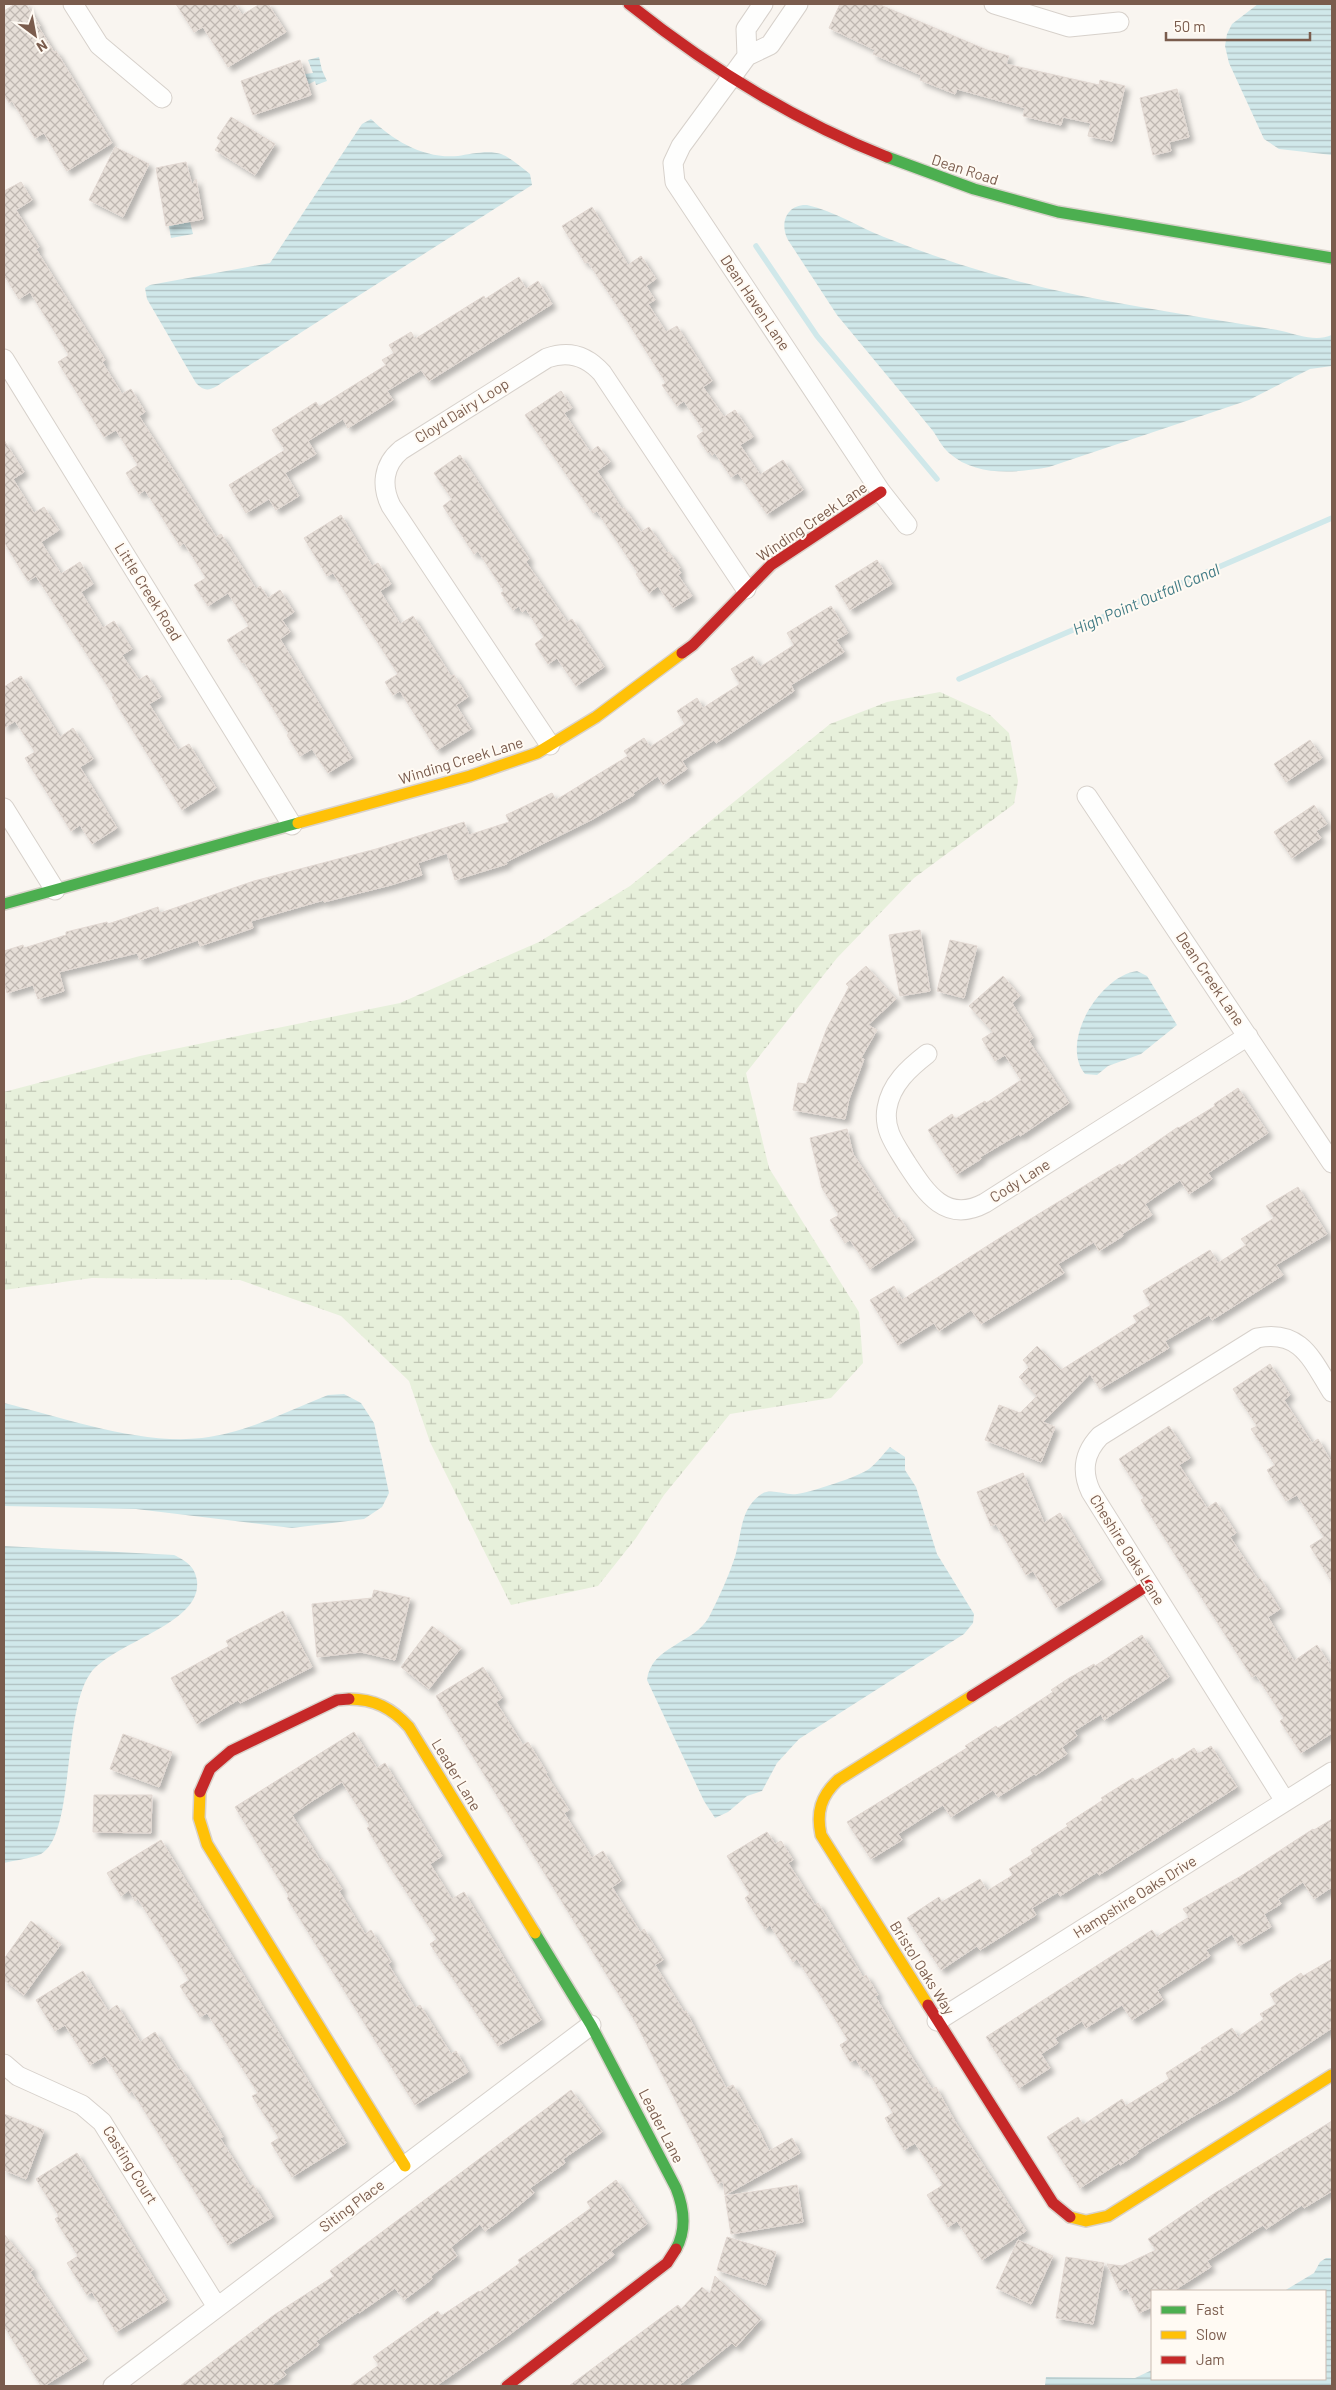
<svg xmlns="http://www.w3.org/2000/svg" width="1336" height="2390" viewBox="0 0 1336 2390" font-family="Barlow,sans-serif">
	<defs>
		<pattern id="wetland-marsh" width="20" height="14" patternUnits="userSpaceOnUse" patternTransform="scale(1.25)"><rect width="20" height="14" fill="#e7f0db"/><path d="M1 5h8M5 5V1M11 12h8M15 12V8" fill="none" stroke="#c0c6b4"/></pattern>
		<pattern id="water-rules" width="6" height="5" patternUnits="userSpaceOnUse" patternTransform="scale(1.25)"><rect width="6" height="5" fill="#d0e8ea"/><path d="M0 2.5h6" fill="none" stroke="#aebfc0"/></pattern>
		<pattern id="building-cross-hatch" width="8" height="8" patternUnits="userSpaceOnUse" patternTransform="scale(1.25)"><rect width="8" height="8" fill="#e6ded7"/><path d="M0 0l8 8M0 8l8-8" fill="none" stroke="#bfb7b1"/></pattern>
		<filter id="shadow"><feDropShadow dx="4.5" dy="4.5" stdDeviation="2.5" flood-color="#0004"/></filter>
	</defs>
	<rect width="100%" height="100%" fill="#f9f5f0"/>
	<!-- wetland -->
	<path fill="url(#wetland-marsh)" d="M940,692L990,715L1009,733L1018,781L1014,804L914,878L837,958L746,1073L769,1168L859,1312L863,1363L831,1398L730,1414L664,1495L636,1538L598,1586L511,1605L430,1442L409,1381L341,1316L240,1280L92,1278L4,1290V1092L140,1056L400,1003L539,942L630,886L830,724L887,702Z"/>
	<!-- water -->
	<path fill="url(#water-rules)" d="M1258,4H1332V155L1279,149L1264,139L1229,63L1225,46L1227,34L1232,24Z
		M319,57L322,70L327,81L316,85L315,81L309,84L305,74L313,73L308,60Z
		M371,119C394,141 424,159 458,156C470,154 489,150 501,154C511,158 521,167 530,174L532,185L217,386C208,391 204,391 196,383L147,299L145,288L150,285L270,263L362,124Z
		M807,205C835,211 858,227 884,237C917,250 951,262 985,272C1082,301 1183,313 1282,331C1298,335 1316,342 1332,335V366L1310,369L1249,400L1049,467C1016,473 976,477 949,453C942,447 938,438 933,431L837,315L788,240C779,223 787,204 807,205Z
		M190,222L193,234L171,238L169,226Z
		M1137,971L1147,976L1177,1025L1141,1054L1108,1066L1097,1075L1085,1074C1059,1042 1100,976 1137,971Z
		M344,1394L361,1403L374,1423L389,1493L382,1507L364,1519L292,1528L136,1509L4,1506V1403C65,1418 139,1445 202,1438C246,1433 288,1411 328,1395Z
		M890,1447L905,1457V1470L916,1487L937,1554L974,1614L973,1623L964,1634L799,1739L777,1763L762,1791L747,1796L728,1812L715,1818L704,1801L647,1680C651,1646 694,1644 709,1617C719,1597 728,1578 735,1557C742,1535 739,1511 760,1495C770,1487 785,1496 797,1494C811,1492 858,1477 869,1469C877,1463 883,1454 890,1447Z
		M4,1546L174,1555C186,1561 195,1566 197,1581C202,1625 112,1642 90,1674C62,1714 75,1835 41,1854C30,1859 15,1860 4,1863Z
		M1326,2258H1332V2386L1045,2385L1046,2377L1135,2378L1152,2370V2379H1325V2291H1284L1314,2273L1320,2262Z"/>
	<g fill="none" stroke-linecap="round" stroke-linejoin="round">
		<!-- stream -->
		<path stroke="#d0e8ea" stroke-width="5.5" d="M756,246L817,336L937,479
			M959,679L1332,518"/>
	</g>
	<!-- building -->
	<path fill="url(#building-cross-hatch)" stroke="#e2d8d2" filter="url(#shadow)" d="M15,4H26L40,26H38L54,52L56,51L112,143L67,171L44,133L35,138L12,101L9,103L4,94V11Z
		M176,4H235L242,15L260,4H268L286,32L228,67L203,27L194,32Z
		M840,4H878L987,50L1009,56L1006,64L1099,85L1100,80L1125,86L1112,141L1088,136L1091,123L1063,117L1061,125L1023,116L1025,108L957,89L955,94L920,80L921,75L873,54L875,50L829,28Z
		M300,60L311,95L253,115L241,81Z
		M1177,89L1189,137L1169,142L1171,151L1153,155L1140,98Z
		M231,117L275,144L255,175L215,150L221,141L217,138Z
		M115,147L149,164L123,217L89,200Z
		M186,162L192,185L196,179L203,219L166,226L156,168Z
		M21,182L32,200L16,210L39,247L36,249L105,360L102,362L122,394L131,389L145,412L139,416L216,537L221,534L256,589L260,586L268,598L280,590L294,612L282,620L290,632L280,639L352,758L328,773L312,749L300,756L287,735L289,734L244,662L242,663L227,640L249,626L228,593L208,606L194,585L206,578L184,543L180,546L145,490L139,494L126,473L138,465L116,430L104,437L58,362L69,355L30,292L19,299L4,275V191Z
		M592,207L628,265L641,256L656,279L646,286L655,300L648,304L666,332L677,326L712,381L703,387L724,417L735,410L753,437L740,445L760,475L783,460L803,490L767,514L738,473L731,477L715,453L712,455L710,451L708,453L697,436L704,431L684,401L677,406L662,385L666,383L626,319L588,262L585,263L562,226Z
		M519,277L526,289L538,281L552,304L429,381L421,370L387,391L393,400L348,428L343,419L308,441L316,454L285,473L299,496L276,510L269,499L246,513L229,485L285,450L272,430L316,402L319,407L386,365L382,360L394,353L389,345L411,332L415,339L484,296L485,299Z
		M561,391L572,408L564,413L590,452L598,446L610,462L597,471L622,509L624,508L641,532L649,527L667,553L669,552L680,568L678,569L681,573L678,575L692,596L673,608L658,586L649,593L636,574L638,573L597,511L593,513L525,415Z
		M4,440L24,472L13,479L34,513L44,507L59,530L41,542L61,574L80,562L93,584L81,592L103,628L114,621L132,649L122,655L139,680L147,675L161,697L149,704L178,750L189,744L216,788L182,810L112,697L114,696L36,576L28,581L4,542Z
		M460,455L529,559L526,562L567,622L572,619L604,667L576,686L557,658L548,664L535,644L544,637L526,609L522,612L519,606L513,610L501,593L504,591L478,551L474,554L443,506L452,499L434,473Z
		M341,515L372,566L378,563L391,584L380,591L400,624L413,616L451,676L454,675L468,697L456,705L471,729L437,750L400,691L393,695L385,682L398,674L333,573L327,576L304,538Z
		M877,560L892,584L850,610L835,586Z
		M831,606L848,633L836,640L844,652L791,685L794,691L716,743L714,740L682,761L687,769L663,785L658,776L633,793L634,795L593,819L506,862L507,864L455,880L447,853L418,863L422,875L391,885L324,902V900L251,921L253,928L200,946L198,940L140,960L137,953L59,972L64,991L38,999L33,985L7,993L4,981V951L23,945L24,948L66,935V932L107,922L108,924L158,907L160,913L254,881L376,849L464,822L469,835L509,822L506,815L552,793L556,800L628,756L624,751L644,738L650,747L685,724L677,711L697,698L703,708L740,684L731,669L753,656L760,667L794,645L787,633Z
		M21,676L60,737L73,728L93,759L80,767L117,828L92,844L80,825L71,831L25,758L35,752L15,721L4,728V687Z
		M1310,740L1322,758L1286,782L1274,764Z
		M1314,805L1327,824L1316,831L1321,838L1292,858L1274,832Z
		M920,930L930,991L900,996L889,935Z
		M950,940L977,946L964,998L937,991Z
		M866,966L896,999L868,1025L877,1030L861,1058L864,1059L849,1099L845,1119L793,1110L798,1083L806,1084L827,1028L849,987L846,984Z
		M1003,976L1020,996L1012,1003L1033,1038L1029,1041L1069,1103L1020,1136L1019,1134L980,1157L981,1159L957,1174L928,1130L952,1114L955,1119L985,1101L986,1103L1021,1080L1005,1055L995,1061L982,1039L993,1032L969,1006Z
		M1238,1088L1268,1133L1208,1173L1212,1179L1189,1194L1180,1180L1145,1204L1152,1215L1122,1234L1123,1236L1099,1251L1094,1242L1058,1264L1064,1273L981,1324L971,1310L939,1331L934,1323L898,1345L870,1300L894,1286L902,1300L1006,1234L1120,1164L1121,1166L1178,1127L1179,1128L1215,1106L1214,1104Z
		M847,1129L853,1154L896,1219L899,1217L914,1240L870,1269L850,1240L845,1243L830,1220L839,1215L822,1188L810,1138Z
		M1298,1187L1327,1234L1276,1265L1283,1275L1212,1320L1209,1315L1165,1341L1169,1348L1100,1389L1090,1374L1043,1422L1055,1427L1041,1462L985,1440L999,1405L1020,1413L1037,1396L1019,1377L1029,1367L1023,1360L1037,1346L1061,1370L1137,1322L1133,1316L1151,1305L1143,1291L1210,1250L1218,1263L1246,1245L1241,1239L1274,1218L1266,1206Z
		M1270,1364L1290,1395L1284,1400L1312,1443L1318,1439L1332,1463V1582L1310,1546L1324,1537L1297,1495L1286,1501L1267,1470L1275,1465L1251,1429L1257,1426L1233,1389Z
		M1169,1426L1190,1458L1179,1465L1207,1508L1216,1502L1236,1533L1230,1537L1258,1580L1260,1578L1280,1609L1268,1617L1294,1661L1317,1645L1332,1668V1733L1301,1753L1280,1721L1284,1718L1256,1675L1252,1677L1205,1603L1141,1500L1144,1498L1119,1459Z
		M1023,1473L1044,1523L1060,1513L1101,1580L1056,1608L1033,1571L1026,1575L996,1524L991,1526L977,1492Z
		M374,1590L410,1598L395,1660L361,1652L317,1657L312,1604L372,1598Z
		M283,1611L312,1667L240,1703L238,1700L197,1724L171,1678L229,1646L226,1641Z
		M432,1626L461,1648L429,1689L401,1667Z
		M1142,1635L1169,1677L1104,1720L1101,1714L1074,1731L1077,1736L1062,1747L1067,1754L1036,1775L1034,1774L998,1797L993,1790L951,1817L943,1805L898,1834L902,1840L871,1859L847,1822L967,1748L965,1746L996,1726L998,1728L1053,1692L1051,1690L1069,1678L1094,1664L1095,1666Z
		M483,1667L502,1698L496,1702L523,1745L528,1742L547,1773L546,1774L569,1810L564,1813L592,1858L603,1851L621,1881L612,1887L640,1932L644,1929L663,1960L655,1965L684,2012L686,2011L726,2088L733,2085L755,2125L756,2124L769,2151L792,2138L800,2153L725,2195L723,2181L718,2184L635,2021L436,1696Z
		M354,1732L377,1768L385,1763L442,1856L430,1864L452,1899L464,1892L541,2020L498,2046L430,1944L437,1939L388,1864L367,1828L370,1826L342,1782L309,1803L292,1815L320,1860L322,1858L342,1889L339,1891L365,1934L371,1930L391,1962L388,1964L415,2008L420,2005L451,2054L456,2051L468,2072L415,2105L287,1898L289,1896L235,1807Z
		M123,1734L172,1752L159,1787L110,1769Z
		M1211,1746L1237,1787L1099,1875L1097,1872L1060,1896L1058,1892L1032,1908L1036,1915L980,1950L977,1946L941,1970L907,1918L939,1897L942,1902L980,1879L987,1891L1013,1875L1009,1869L1033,1854L1031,1850L1068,1826L1066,1824L1103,1800L1101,1798L1133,1778L1135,1781L1173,1758L1174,1761L1194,1748L1198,1754Z
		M94,1795H152L151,1833L93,1832Z
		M1332,1819V1887L1314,1899L1303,1882L1278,1899L1281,1904L1264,1914L1271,1927L1239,1946L1232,1934L1206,1950L1210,1956L1157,1990L1163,2000L1132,2020L1122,2005L1086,2028L1082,2021L1055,2038L1058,2043L1041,2054L1050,2068L1019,2088L986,2037L1152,1930L1157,1937L1189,1917L1183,1909L1241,1876L1313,1829L1314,1830Z
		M767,1832L775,1844L781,1841L793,1860L788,1863L815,1905L818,1903L863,1977L866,1975L878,1995L875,1996L909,2053L932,2089L936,2087L954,2120L1026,2231L982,2260L957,2221L948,2227L927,2195L943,2185L915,2143L904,2150L885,2118L893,2113L867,2069L863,2071L856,2059L850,2062L840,2045L848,2040L821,1996L797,1959L793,1962L770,1925L765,1929L745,1898L750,1894L727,1856Z
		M161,1840L346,2143L292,2177L271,2143L279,2138L252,2096L258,2093L207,2013L200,2017L180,1986L189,1980L138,1899L135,1901L129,1890L121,1896L107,1873Z
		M31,1921L61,1944L24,1995L4,1980V1959Z
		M1332,1959V2028L1231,2095L1192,2117L1137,2151L1138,2153L1120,2165L1119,2163L1080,2188L1047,2137L1078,2117L1083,2125L1122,2099L1126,2106L1169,2079L1166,2073L1202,2050L1201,2048L1232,2028L1238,2037L1264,2019L1260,2014L1276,2004L1270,1994L1301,1973L1303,1976Z
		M83,1971L108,2011L117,2005L140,2042L155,2032L179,2070L181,2069L200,2099L223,2137L220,2138L250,2186L253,2185L273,2217L228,2245L132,2091L129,2093L105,2056L90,2065L65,2025L55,2031L36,2000Z
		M571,2090L602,2132L563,2159L565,2163L530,2188L534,2193L506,2216L485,2231L480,2224L451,2247L457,2256L431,2276L432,2279L404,2300L395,2288L359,2313L358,2312L316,2341L319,2345L283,2371L286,2375L270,2386H180L274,2315L334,2276L330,2271Z
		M4,2114L44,2130L26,2179L4,2170Z
		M1332,2121V2191L1304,2208L1302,2205L1266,2229L1263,2225L1207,2261L1211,2267L1173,2291H1152V2307L1139,2313L1127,2288L1120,2291L1107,2264L1122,2266L1156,2250L1148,2239L1215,2193Z
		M77,2153L167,2300L116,2332L92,2292L87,2295L67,2263L78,2256L55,2219L59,2216L36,2179Z
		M616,2180L647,2224L611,2251L614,2255L509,2335L436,2386H350L379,2365L373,2357L438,2311L441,2316L479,2291L480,2292L520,2263L518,2260L591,2208L587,2202Z
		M797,2185L803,2222L731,2234L725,2196Z
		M4,2234L33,2270L30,2272L87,2359L44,2386H41L4,2326Z
		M727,2237L776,2252L766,2285L717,2270Z
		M1018,2240L1053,2256L1031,2304L996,2288Z
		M1066,2257L1104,2263L1093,2324L1056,2318Z
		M715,2276L761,2319L736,2347L732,2343L678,2386H569L678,2305L681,2309L702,2287L710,2294Z"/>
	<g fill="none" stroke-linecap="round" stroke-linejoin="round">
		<defs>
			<path id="street" d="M73,4L99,45L162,98
				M798,4L770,45L747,56L681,146L673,163L675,182L881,492L907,525
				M994,4L1069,27L1119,22
				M747,56L746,29L763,4
				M4,359L292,825
				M550,745L391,506C381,486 383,465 401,450L547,358C569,350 587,356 602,373L746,589
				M1087,796L1332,1163
				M4,808L55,890
				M927,1054C909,1068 891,1084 887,1108C883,1130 896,1146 907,1164C926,1193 946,1224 985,1203L1248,1036
				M1285,1801L1091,1492C1081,1471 1084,1453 1100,1436L1257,1338C1301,1329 1312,1360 1332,1392
				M937,2021L1332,1772
				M4,2064L18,2076L82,2105L102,2122L217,2307
				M113,2386L591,2025"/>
			<path id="fast" d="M887,157L974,189L1058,212L1332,258
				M4,904L298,823
				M535,1933L591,2025L676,2188C684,2208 687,2229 676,2249"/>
			<path id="slow" d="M298,823L470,776L537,753L596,717L682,653
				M349,1699C374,1699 392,1708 409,1727L535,1933
				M200,1792L199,1818L207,1844L405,2166
				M928,2005L821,1835C816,1812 821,1796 838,1780L972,1696
				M1070,2217L1086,2221L1108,2216L1332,2075"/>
			<path id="jam" d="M629,4C708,67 793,120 887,157
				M682,653L693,645L771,565L881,492
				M972,1696L1148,1585
				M200,1792L210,1769L231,1751L337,1700L349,1699
				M928,2005L1053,2203L1070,2217
				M507,2386L667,2263L676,2249"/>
		</defs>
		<!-- street casing -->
		<use href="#street" stroke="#d7d1cb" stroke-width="21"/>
		<!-- fast casing -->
		<use href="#fast" stroke="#d9d2cb" stroke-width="14"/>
		<!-- slow casing -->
		<use href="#slow" stroke="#d9d2cb" stroke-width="14"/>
		<!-- jam casing -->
		<use href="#jam" stroke="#d9d2cb" stroke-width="14"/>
		<!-- street -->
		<use href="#street" stroke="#fefefd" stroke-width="19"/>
		<!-- fast -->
		<use href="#fast" stroke="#4caf50" stroke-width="11"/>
		<!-- slow -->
		<use href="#slow" stroke="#ffc107" stroke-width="11"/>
		<!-- jam -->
		<use href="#jam" stroke="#c62828" stroke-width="11"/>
	</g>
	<g text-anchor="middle" stroke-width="4" stroke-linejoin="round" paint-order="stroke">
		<!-- street labels -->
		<g font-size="15" fill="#7a5c4d" stroke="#fffaf3">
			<text transform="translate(965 170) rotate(18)" y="5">Dean Road</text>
			<text transform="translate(755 303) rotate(56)" y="5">Dean Haven Lane</text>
			<text transform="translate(462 411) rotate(-32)" y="5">Cloyd Dairy Loop</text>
			<text transform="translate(812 522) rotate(-34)" y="5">Winding Creek Lane</text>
			<text transform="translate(148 592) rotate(58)" y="5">Little Creek Road</text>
			<text transform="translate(461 761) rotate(-17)" y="5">Winding Creek Lane</text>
			<text transform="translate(1210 979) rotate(56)" y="5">Dean Creek Lane</text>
			<text transform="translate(1020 1181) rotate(-32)" y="5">Cody Lane</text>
			<text transform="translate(1127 1550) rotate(58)" y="5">Cheshire Oaks Lane</text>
			<text transform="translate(456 1775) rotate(59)" y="5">Leader Lane</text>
			<text transform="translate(1135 1897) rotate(-32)" y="5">Hampshire Oaks Drive</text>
			<text transform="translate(922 1968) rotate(58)" y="5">Bristol Oaks Way</text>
			<text transform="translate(661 2126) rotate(63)" y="5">Leader Lane</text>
			<text transform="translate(130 2165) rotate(58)" y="5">Casting Court</text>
			<text transform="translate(352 2206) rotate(-37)" y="5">Siting Place</text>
		</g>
		<!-- water labels -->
		<g font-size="16" font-style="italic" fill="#437c86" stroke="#fffaf3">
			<text transform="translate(1146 599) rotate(-23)" y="6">High Point Outfall Canal</text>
		</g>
	</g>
	<!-- border -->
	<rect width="1336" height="2390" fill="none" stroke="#7a5c4d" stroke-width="10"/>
	<!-- legend -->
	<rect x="1151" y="2290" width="175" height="90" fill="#fffaf3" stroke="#cabbb1"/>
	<rect x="1161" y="2306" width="25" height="8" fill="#4caf50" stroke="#cabbb1"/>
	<text x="1196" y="2315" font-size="15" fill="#7a5c4d">Fast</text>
	<rect x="1161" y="2331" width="25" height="8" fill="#ffc107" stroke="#cabbb1"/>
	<text x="1196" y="2340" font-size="15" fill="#7a5c4d">Slow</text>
	<rect x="1161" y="2356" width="25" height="8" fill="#c62828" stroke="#cabbb1"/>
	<text x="1196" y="2365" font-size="15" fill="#7a5c4d">Jam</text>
	<!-- north arrow -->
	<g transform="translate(35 35) rotate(148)" stroke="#fffaf3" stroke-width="4" paint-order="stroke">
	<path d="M0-4L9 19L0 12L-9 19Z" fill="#7a5c4d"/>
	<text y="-8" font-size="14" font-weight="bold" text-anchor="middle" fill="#7a5c4d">N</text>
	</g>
	<!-- scale -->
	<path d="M1166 32v8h144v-8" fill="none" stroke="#7a5c4d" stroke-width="2.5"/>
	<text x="1174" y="32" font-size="15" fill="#7a5c4d" stroke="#fffaf3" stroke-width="4" paint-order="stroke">50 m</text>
</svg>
